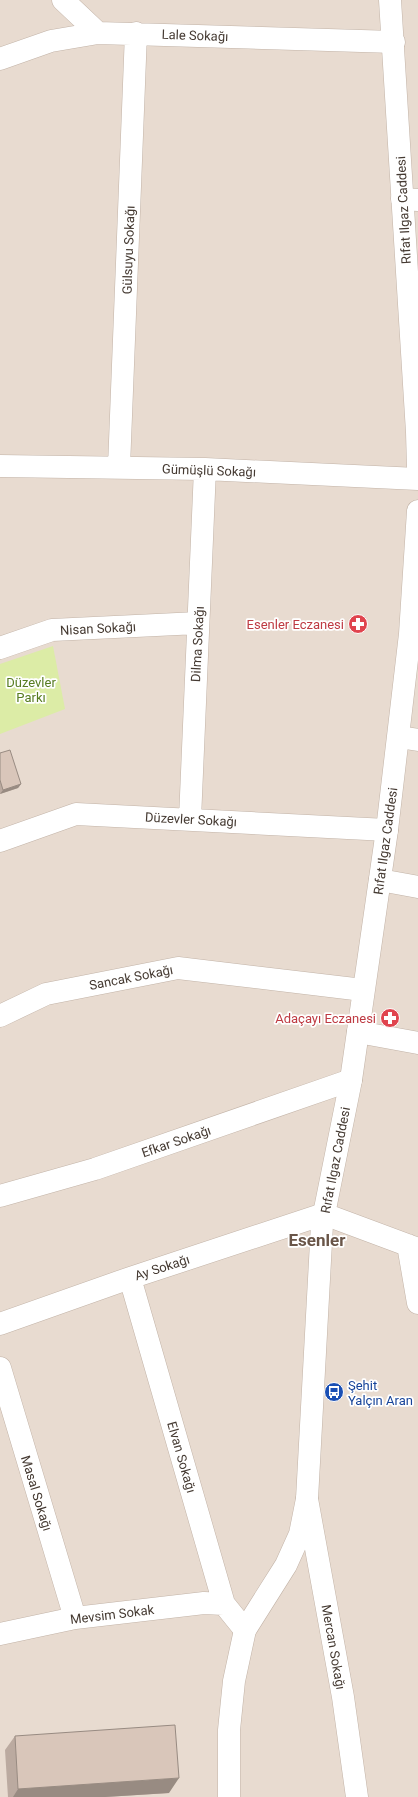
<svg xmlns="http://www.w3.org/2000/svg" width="418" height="1797" viewBox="0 0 418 1797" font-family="Roboto,sans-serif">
	<rect width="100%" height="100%" fill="#f3eae2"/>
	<!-- residential -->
	<path fill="#e8dbd0" d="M0,0H418V1797H0Z"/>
	<!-- green -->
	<path fill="#dceca6" d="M53,646L65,709L0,734V664Z"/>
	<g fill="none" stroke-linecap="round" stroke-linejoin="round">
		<defs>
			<path id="minor" d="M63,0L98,33
				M0,59L51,41L98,33L394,42
				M402,199L418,200
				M0,466L205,469L418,479
				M119,467L136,33
				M0,648L52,630L198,623
				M399,737L418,740
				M190,819L205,469
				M0,841L76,814L387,830
				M380,880L418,887
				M0,1016L46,994L178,968L363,990
				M358,1032L418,1043
				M0,1196L95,1169L351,1080
				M408,1245L418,1303
				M130,1278L224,1604L245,1630
				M0,1324L130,1278L324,1214L418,1249
				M0,1368L75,1618
				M307,1499L343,1697L357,1797
				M0,1634L75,1618L204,1603L224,1604"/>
			<path id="tertiary" d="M390,0L417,432L418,468
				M229,1797V1730L234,1681L245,1630L286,1565L300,1534L307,1499L322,1224L351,1080L387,830L410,634L418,511"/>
		</defs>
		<!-- minor casing -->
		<use href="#minor" stroke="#c2b3a7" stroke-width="23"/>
		<!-- tertiary casing -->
		<use href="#tertiary" stroke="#c2b3a7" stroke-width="23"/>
		<!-- minor -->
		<use href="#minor" stroke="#fff" stroke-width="22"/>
		<!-- tertiary -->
		<use href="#tertiary" stroke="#fff" stroke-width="22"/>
	</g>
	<!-- wall -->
	<path fill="#bbaaa0" d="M0,753L21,784L18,788L0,794Z
		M15,1736L169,1793L105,1797H8L5,1750Z"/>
	<!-- shaded-wall -->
	<path fill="#988b82" d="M21,784L18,788L0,794L3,790Z
		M179,1778L169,1793L105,1797H13L18,1789Z"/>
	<!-- building -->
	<path fill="#d9c6ba" stroke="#988b82" d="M10,750L21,784L3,790L0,780V753Z
		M175,1725L179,1778L18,1789L15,1736Z"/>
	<!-- icons -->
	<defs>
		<symbol id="pharmacy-disc" viewBox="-11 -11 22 22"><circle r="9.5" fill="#e0444e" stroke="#fff"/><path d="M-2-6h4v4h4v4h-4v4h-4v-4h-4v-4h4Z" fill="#fff"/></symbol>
		<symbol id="bus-disc" viewBox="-11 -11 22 22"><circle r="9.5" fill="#1a4fb4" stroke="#fff"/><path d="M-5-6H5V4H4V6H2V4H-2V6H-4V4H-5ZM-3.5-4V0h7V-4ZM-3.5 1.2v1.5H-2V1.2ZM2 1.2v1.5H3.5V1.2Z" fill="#fff"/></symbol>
	</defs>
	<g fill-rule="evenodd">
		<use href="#pharmacy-disc" x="347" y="613" width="22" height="22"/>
		<use href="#pharmacy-disc" x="379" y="1007" width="22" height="22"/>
		<use href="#bus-disc" x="323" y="1381" width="22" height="22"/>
	</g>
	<g text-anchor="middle" stroke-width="3.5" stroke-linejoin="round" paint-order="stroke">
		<!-- street labels -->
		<g font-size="13" fill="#453a32" stroke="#fff">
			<text transform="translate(195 35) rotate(2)" y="5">Lale Sokağı</text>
			<text transform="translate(403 210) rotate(-93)" y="5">Rıfat Ilgaz Caddesi</text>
			<text transform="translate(128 250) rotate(-88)" y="5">Gülsuyu Sokağı</text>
			<text transform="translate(209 470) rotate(2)" y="5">Gümüşlü Sokağı</text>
			<text transform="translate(98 628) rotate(-3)" y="5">Nisan Sokağı</text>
			<text transform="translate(197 644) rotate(-87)" y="5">Dilma Sokağı</text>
			<text transform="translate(191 819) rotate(3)" y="5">Düzevler Sokağı</text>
			<text transform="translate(385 841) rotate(-82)" y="5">Rıfat Ilgaz Caddesi</text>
			<text transform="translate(131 977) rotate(-11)" y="5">Sancak Sokağı</text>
			<text transform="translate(176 1141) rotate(-19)" y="5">Efkar Sokağı</text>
			<text transform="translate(335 1160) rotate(-79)" y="5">Rıfat Ilgaz Caddesi</text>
			<text transform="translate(162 1267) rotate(-18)" y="5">Ay Sokağı</text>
			<text transform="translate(182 1457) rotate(74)" y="5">Elvan Sokağı</text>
			<text transform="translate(37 1493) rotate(73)" y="5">Masal Sokağı</text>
			<text transform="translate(112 1614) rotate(-7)" y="5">Mevsim Sokak</text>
			<text transform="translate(334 1647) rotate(80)" y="5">Mercan Sokağı</text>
		</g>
		<!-- health labels -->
		<g font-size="13" fill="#be3a42" stroke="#fff" text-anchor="end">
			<text x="344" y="629">Esenler Eczanesi</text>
			<text x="376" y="1023">Adaçayı Eczanesi</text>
		</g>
		<!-- park labels -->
		<g font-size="13" fill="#577c21" stroke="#fff">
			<text x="31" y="687">Düzevler<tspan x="31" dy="15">Parkı</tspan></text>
		</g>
		<!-- transit labels -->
		<g font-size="13" fill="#164399" stroke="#fff" text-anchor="start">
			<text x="348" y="1390">Şehit<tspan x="348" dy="15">Yalçın Aran</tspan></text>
		</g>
		<!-- district labels -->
		<g font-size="17" font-weight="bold" fill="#695548" stroke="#fff">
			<text x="317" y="1246">Esenler</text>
		</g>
	</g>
</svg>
